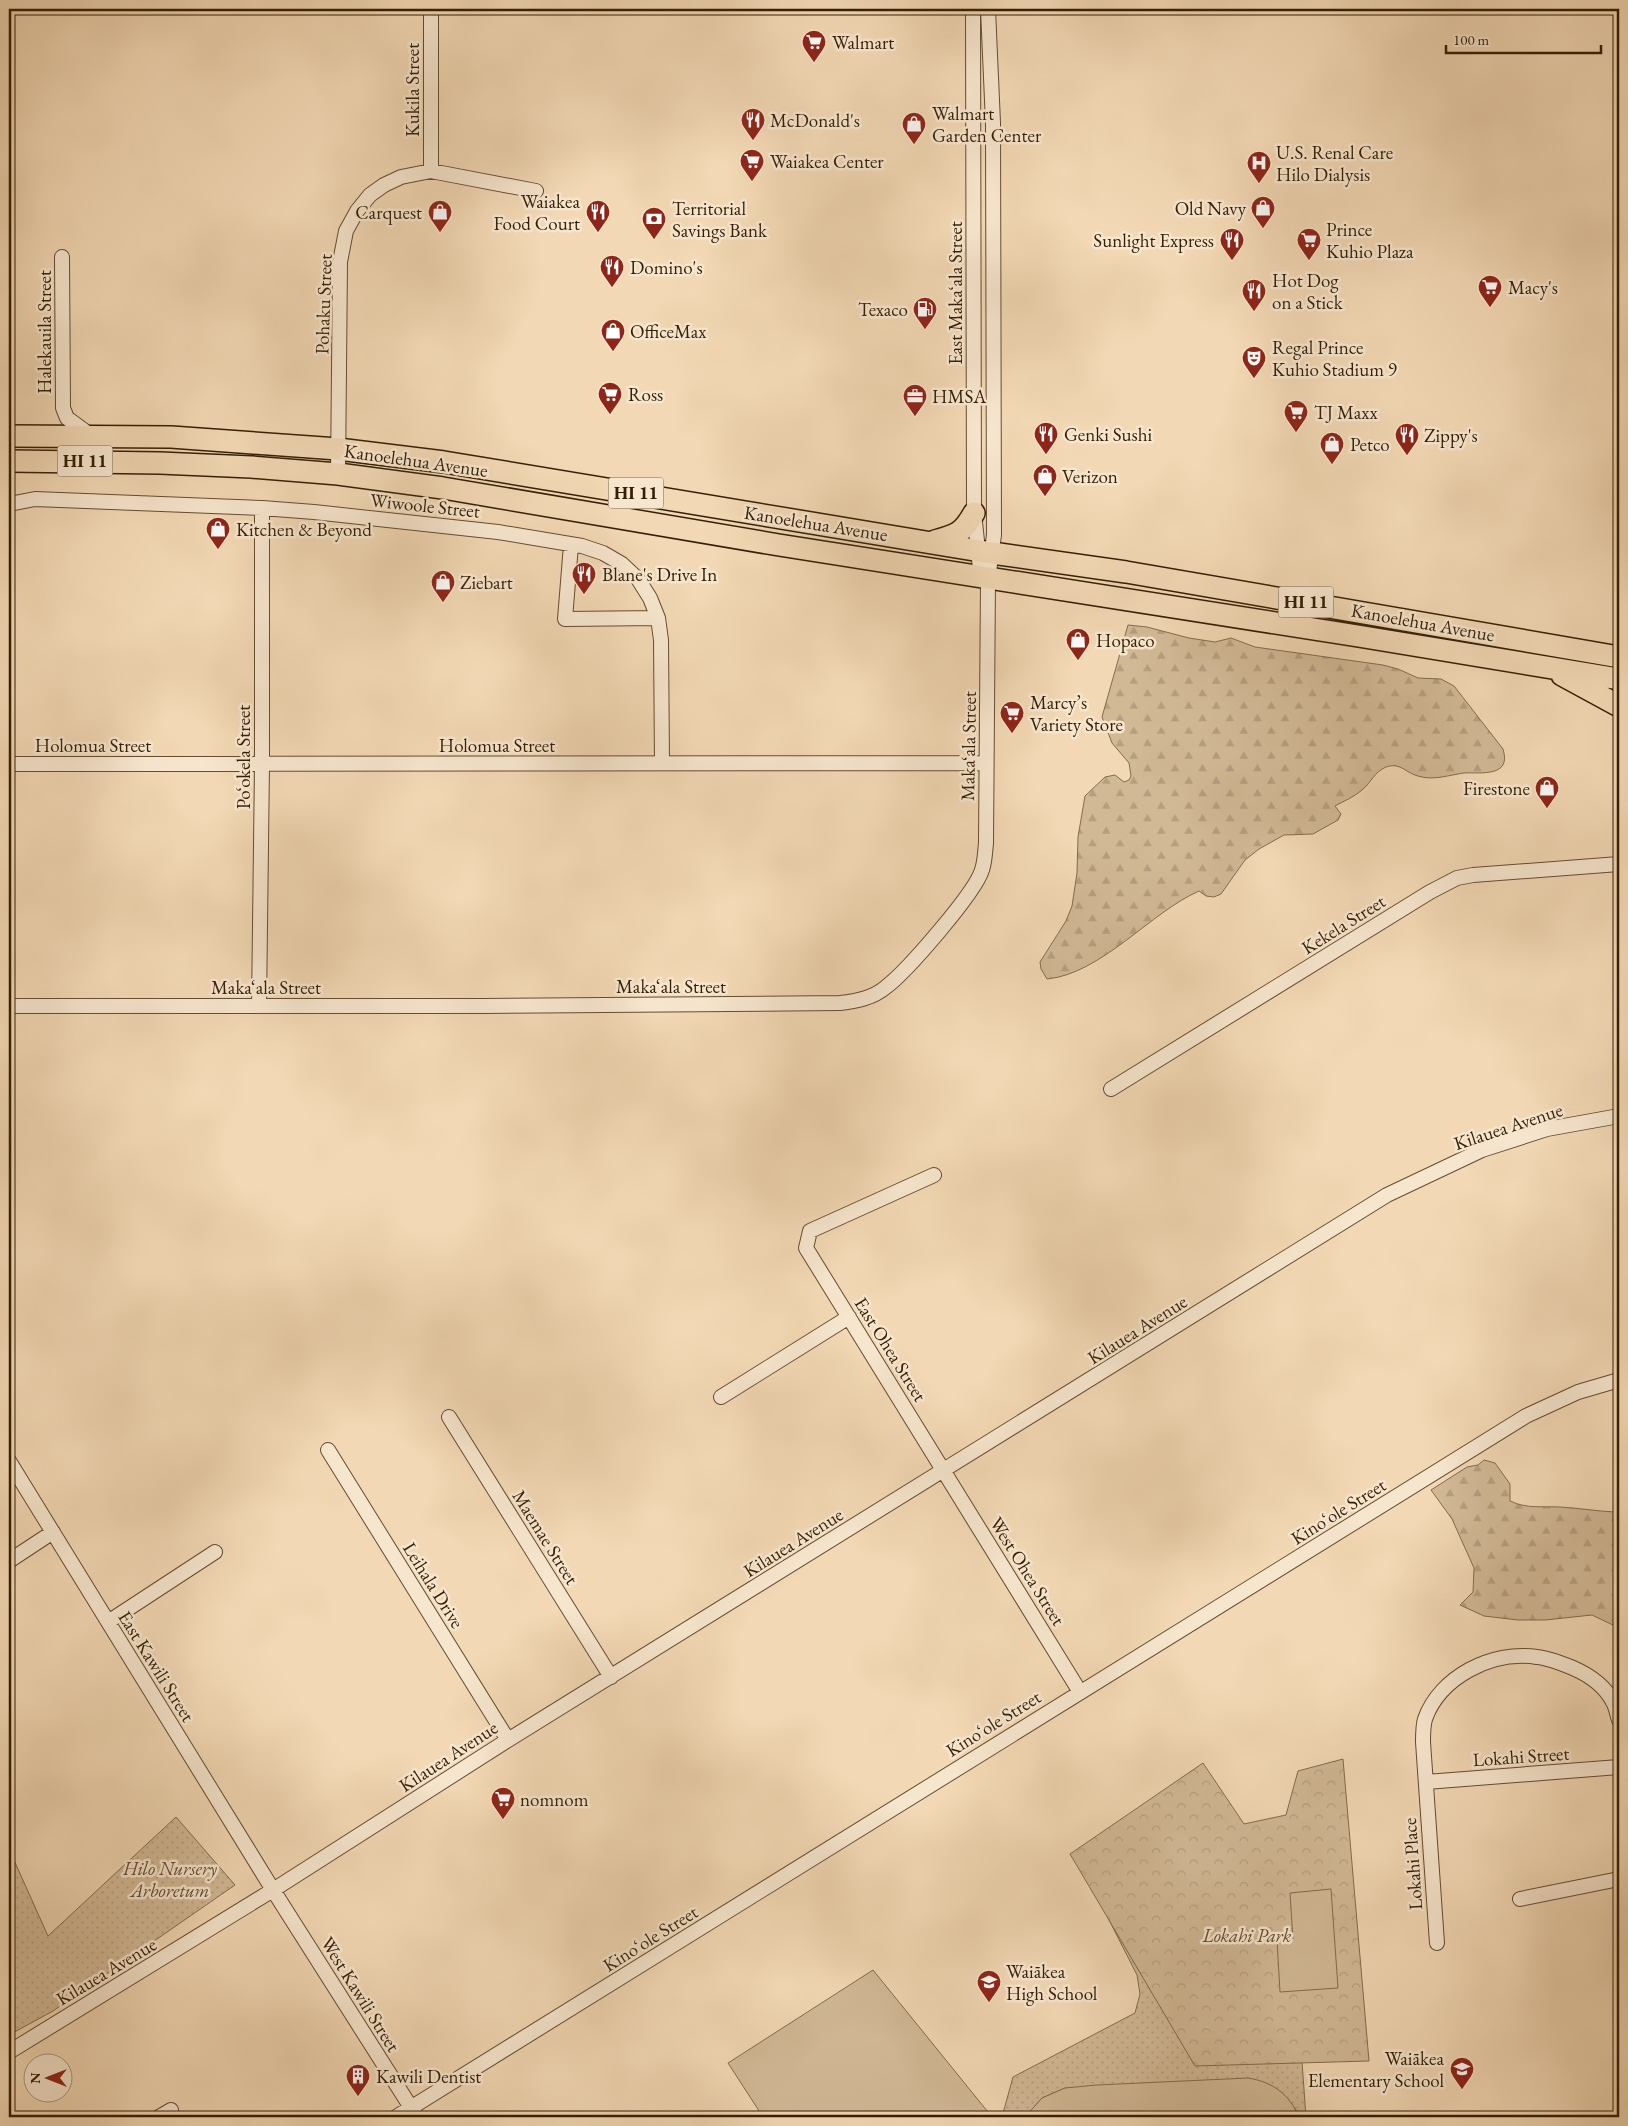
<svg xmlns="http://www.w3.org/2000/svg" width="1628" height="2126" viewBox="0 0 1628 2126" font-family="'EB Garamond',serif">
	<defs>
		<pattern id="grass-dots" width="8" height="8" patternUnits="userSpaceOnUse" patternTransform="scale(1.25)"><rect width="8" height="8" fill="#d2b996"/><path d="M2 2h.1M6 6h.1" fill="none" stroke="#b59f80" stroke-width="1.8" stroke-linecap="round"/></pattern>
		<pattern id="forest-firs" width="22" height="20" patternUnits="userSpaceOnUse" patternTransform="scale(1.25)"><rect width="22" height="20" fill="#d2b996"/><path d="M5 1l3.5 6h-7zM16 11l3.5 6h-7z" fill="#b59f80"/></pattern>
		<pattern id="park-crowns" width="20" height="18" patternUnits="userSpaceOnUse" patternTransform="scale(1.25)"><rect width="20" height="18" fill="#d2b996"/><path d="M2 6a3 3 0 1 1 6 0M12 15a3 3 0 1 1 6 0" fill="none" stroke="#b59f80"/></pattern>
	</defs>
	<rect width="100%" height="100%" fill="#f2d8b4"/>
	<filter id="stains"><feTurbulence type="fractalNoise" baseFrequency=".004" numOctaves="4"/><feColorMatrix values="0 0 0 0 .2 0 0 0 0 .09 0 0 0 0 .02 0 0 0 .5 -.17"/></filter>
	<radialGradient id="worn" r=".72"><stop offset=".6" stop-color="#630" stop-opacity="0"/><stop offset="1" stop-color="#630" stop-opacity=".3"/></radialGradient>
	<!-- grass -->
	<path fill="url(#grass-dots)" stroke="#836c4e" d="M176,1817L235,1885L53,2011L9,2035V1849L48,1936Z
		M1108,1918L1195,2065L1302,2062L1306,2117H1299L1295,2108L1065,2088L1042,2098L1025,2117H1002L1013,2077L1135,2013L1140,1994L1137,1975Z"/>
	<!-- forest -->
	<path fill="url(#forest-firs)" stroke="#836c4e" d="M1128,625L1147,627L1189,638L1215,642L1231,638L1255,647L1383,665L1398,669L1418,678L1441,679L1454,686L1503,749C1512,778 1480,772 1464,773C1449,775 1433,781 1418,776C1406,773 1400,762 1386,767C1374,772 1371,783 1362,790C1354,797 1344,801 1335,806L1341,814L1338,820L1313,834L1284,835L1259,849L1245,860L1221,894L1214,897L1206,896L1199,891C1151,912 1101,974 1047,979L1041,969L1040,962L1066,921L1072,906L1077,873L1078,837L1085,796L1105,777L1115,775L1124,782L1129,780L1131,776L1129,763L1112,743L1102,717Z
		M1484,1460L1495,1463L1510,1484V1501C1527,1509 1541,1506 1560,1507C1578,1508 1596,1511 1614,1512L1619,1505L1614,1492L1616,1467L1619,1468V1635L1615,1626L1592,1615L1545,1620H1518L1484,1616L1460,1605L1473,1592L1474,1568L1452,1519L1431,1490L1467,1467L1478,1465Z"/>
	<!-- park -->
	<path fill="url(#park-crowns)" stroke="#836c4e" d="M1343,1759L1369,2061L1195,2066L1070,1854L1203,1763L1244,1824L1286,1815L1298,1771Z"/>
	<!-- pitch -->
	<path fill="#d2b996" stroke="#836c4e" d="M1331,1889L1338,1988L1280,1992L1277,1940L1293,1939L1290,1893Z
		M873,1970L992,2117H763L728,2063Z
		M1248,2078C1273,2082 1289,2094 1299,2117H1025L1042,2098L1065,2088L1097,2085Z"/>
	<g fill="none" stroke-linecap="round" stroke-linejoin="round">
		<defs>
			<path id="minor" d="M431,9V171
				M973,9L974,513L981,578
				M62,257L63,408L67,418L90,435
				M338,474L340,262L346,231L357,211L370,195L384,185L401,177L431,171L536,191
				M9,504L35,499L262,508L314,512L498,532L582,546L603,553L622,564L638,579L650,598L658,618L661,640L662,763
				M571,545L565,619L658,618
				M9,764L986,763
				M9,1006H485L840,1003C857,1001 873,998 886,987C907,971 975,893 982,870C985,861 985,852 986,843L988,579L994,535L993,123L988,9
				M259,1006L262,765V508
				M1111,1089L1430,892L1457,878L1473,875L1619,864
				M934,1175L810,1231L806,1248L1080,1692
				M721,1397L849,1317
				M449,1417L611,1677
				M328,1450L508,1740
				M9,1461L273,1890L417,2117
				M9,1561L53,1532
				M108,1622L215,1552
				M1426,1782L1619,1767
				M1520,1899L1619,1879
				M1437,1943L1423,1742C1423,1735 1423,1726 1425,1719C1440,1677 1492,1650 1537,1657C1549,1658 1561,1663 1573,1668C1589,1675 1605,1686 1613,1702C1616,1707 1617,1714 1619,1720
				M9,2052L273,1890L508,1740L1387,1195L1482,1150L1547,1129L1619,1116
				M159,2117L171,2110
				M396,2117L1526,1416L1578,1392L1619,1380"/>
			<path id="highway" d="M9,436L171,437L338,449L444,462L992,553L1126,572L1619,657
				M9,461L160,463L251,467L338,474L443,488L779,545L1358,636L1619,679
				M935,541C957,535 963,533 974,513
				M1562,675L1619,706"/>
		</defs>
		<!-- minor casing -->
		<use href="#minor" stroke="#644d31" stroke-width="16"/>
		<!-- highway casing -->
		<use href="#highway" stroke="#341f05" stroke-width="24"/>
		<!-- minor -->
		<use href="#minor" stroke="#f7e6ce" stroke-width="14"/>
		<!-- highway -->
		<use href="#highway" stroke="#f2d8b4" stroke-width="21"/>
	</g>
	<!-- icons -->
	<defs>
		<symbol id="supermarket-pin" viewBox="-11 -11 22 30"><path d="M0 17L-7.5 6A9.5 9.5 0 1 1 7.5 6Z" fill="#8f2418" stroke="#f7e6ce"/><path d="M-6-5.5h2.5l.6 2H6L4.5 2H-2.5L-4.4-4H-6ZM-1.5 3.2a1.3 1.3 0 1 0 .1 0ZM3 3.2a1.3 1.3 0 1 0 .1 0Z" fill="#fff"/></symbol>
		<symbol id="restaurant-pin" viewBox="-11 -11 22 30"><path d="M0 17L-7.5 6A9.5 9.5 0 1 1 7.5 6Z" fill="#8f2418" stroke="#f7e6ce"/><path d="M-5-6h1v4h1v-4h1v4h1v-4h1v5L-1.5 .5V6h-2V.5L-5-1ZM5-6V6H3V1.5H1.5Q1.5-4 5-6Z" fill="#fff"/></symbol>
		<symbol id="shop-pin" viewBox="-11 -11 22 30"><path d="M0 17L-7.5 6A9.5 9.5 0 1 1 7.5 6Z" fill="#8f2418" stroke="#f7e6ce"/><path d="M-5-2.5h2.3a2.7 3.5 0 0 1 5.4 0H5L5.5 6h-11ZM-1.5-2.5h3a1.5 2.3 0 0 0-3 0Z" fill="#fff"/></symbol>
		<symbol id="hospital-pin" viewBox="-11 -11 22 30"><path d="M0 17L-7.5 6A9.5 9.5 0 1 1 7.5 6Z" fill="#8f2418" stroke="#f7e6ce"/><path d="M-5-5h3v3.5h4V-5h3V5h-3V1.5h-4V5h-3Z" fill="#fff"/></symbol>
		<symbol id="bank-pin" viewBox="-11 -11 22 30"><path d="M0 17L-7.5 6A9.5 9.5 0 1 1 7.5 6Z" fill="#8f2418" stroke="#f7e6ce"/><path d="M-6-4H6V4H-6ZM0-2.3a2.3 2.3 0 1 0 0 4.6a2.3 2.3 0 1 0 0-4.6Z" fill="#fff"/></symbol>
		<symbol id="fuel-pin" viewBox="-11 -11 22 30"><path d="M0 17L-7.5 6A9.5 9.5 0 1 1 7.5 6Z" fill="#8f2418" stroke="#f7e6ce"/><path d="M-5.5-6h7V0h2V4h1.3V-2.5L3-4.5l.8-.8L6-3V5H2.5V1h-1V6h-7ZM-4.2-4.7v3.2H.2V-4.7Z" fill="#fff"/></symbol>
		<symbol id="theatre-pin" viewBox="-11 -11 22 30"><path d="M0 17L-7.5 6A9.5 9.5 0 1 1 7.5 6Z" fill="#8f2418" stroke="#f7e6ce"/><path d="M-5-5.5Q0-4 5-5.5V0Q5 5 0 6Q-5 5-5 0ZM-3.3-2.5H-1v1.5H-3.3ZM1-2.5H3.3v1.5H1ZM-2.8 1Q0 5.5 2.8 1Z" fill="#fff"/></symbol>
		<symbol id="office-pin" viewBox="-11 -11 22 30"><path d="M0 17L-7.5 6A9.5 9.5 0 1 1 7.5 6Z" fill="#8f2418" stroke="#f7e6ce"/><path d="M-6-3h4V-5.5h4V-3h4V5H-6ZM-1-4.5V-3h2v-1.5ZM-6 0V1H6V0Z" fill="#fff"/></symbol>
		<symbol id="school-pin" viewBox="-11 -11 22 30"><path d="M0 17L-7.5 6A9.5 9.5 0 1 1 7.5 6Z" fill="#8f2418" stroke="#f7e6ce"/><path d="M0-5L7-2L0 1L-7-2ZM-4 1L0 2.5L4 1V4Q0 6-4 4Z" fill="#fff"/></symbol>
		<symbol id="building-pin" viewBox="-11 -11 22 30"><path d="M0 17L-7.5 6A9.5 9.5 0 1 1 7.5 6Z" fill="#8f2418" stroke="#f7e6ce"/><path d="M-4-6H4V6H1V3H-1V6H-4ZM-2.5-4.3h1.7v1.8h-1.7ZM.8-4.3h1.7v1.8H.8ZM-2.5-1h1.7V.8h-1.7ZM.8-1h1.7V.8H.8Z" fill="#fff"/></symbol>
	</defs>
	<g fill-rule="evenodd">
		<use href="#supermarket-pin" x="800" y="28" width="28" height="38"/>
		<use href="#restaurant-pin" x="739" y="106" width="28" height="38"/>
		<use href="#shop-pin" x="900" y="110" width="28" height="38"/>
		<use href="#supermarket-pin" x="738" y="147" width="28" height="38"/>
		<use href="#hospital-pin" x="1245" y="149" width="28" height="38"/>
		<use href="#shop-pin" x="1249" y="194" width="28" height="38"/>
		<use href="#shop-pin" x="426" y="198" width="28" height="38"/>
		<use href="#restaurant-pin" x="584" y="198" width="28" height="38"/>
		<use href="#bank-pin" x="640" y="205" width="28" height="38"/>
		<use href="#restaurant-pin" x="1218" y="226" width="28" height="38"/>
		<use href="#supermarket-pin" x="1295" y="226" width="28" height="38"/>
		<use href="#restaurant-pin" x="598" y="253" width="28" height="38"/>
		<use href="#supermarket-pin" x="1476" y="273" width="28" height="38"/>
		<use href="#restaurant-pin" x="1240" y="277" width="28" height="38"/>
		<use href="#fuel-pin" x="911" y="295" width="28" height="38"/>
		<use href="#shop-pin" x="599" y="317" width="28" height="38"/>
		<use href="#theatre-pin" x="1240" y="344" width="28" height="38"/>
		<use href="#supermarket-pin" x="596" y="380" width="28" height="38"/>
		<use href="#office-pin" x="901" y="382" width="28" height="38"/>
		<use href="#supermarket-pin" x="1282" y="398" width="28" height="38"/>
		<use href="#restaurant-pin" x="1032" y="420" width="28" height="38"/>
		<use href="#restaurant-pin" x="1393" y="421" width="28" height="38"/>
		<use href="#shop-pin" x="1318" y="430" width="28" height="38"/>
		<use href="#shop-pin" x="1031" y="462" width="28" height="38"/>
		<use href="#shop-pin" x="204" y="515" width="28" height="38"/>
		<use href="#restaurant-pin" x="570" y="560" width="28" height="38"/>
		<use href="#shop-pin" x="429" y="568" width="28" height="38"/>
		<use href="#shop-pin" x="1064" y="626" width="28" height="38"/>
		<use href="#supermarket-pin" x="998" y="699" width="28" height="38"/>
		<use href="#shop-pin" x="1533" y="774" width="28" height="38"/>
		<use href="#supermarket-pin" x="489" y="1785" width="28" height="38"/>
		<use href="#school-pin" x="975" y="1968" width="28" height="38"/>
		<use href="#school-pin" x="1448" y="2055" width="28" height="38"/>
		<use href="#building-pin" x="344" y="2062" width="28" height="38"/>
	</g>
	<g text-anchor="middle" stroke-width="5" stroke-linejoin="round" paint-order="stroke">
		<!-- shield labels -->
		<g fill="#f7e6ce" stroke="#6e5b41" stroke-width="1">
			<rect x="57.5" y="445.5" width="55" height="31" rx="4"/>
			<rect x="608.5" y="477.5" width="55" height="31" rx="4"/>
			<rect x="1278.5" y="586.5" width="55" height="31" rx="4"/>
		</g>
		<g font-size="18" font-weight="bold" fill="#341f05">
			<text x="85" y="467">HI 11</text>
			<text x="636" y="499">HI 11</text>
			<text x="1306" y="608">HI 11</text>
		</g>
		<!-- poi labels -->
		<g font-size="19" fill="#341f05" stroke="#f7e6ce" text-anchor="start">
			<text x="832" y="49">Walmart</text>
			<text x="932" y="120">Walmart<tspan x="932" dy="22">Garden Center</tspan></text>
			<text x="770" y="127">McDonald's</text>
			<text x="1276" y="159">U.S. Renal Care<tspan x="1276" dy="22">Hilo Dialysis</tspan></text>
			<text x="770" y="168">Waiakea Center</text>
			<text x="580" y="208" text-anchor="end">Waiakea<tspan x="580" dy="22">Food Court</tspan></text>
			<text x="672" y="215">Territorial<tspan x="672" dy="22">Savings Bank</tspan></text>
			<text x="1246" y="215" text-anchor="end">Old Navy</text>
			<text x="422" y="219" text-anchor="end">Carquest</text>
			<text x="1326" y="236">Prince<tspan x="1326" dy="22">Kuhio Plaza</tspan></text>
			<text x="1214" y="247" text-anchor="end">Sunlight Express</text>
			<text x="630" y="274">Domino's</text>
			<text x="1272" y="287">Hot Dog<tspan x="1272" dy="22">on a Stick</tspan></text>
			<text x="1508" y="294">Macy's</text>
			<text x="908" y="316" text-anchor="end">Texaco</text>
			<text x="630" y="338">OfficeMax</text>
			<text x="1272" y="354">Regal Prince<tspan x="1272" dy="22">Kuhio Stadium 9</tspan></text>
			<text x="628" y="401">Ross</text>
			<text x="932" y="403">HMSA</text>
			<text x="1314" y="419">TJ Maxx</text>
			<text x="1064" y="441">Genki Sushi</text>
			<text x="1424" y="442">Zippy's</text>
			<text x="1350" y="451">Petco</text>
			<text x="1062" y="483">Verizon</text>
			<text x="236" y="536">Kitchen &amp; Beyond</text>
			<text x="602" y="581">Blane's Drive In</text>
			<text x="460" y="589">Ziebart</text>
			<text x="1096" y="647">Hopaco</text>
			<text x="1030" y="709">Marcy’s<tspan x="1030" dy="22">Variety Store</tspan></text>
			<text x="1530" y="795" text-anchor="end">Firestone</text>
			<text x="520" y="1806">nomnom</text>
			<text x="1006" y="1978">Waiākea<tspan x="1006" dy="22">High School</tspan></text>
			<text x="1444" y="2065" text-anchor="end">Waiākea<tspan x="1444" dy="22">Elementary School</tspan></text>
			<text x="376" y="2083">Kawili Dentist</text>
		</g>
		<!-- street labels -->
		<g font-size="19" fill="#341f05" stroke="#f7e6ce">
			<text transform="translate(412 90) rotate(-90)" y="7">Kukila Street</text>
			<text transform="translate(955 293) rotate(-90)" y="7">East Makaʻala Street</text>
			<text transform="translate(323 304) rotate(-88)" y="7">Pohaku Street</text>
			<text transform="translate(44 332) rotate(-90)" y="7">Halekauila Street</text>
			<text transform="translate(416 460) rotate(8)" y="7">Kanoelehua Avenue</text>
			<text transform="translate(425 505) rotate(6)" y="7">Wiwoole Street</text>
			<text transform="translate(816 523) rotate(9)" y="7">Kanoelehua Avenue</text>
			<text transform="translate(1423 622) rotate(10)" y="7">Kanoelehua Avenue</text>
			<text x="93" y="752">Holomua Street</text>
			<text x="497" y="752">Holomua Street</text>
			<text transform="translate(968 746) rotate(-89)" y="7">Maka‘ala Street</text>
			<text transform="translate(243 757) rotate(-90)" y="7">Po‘okela Street</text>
			<text transform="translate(1343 924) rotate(-32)" y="7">Kekela Street</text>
			<text x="671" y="993">Maka‘ala Street</text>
			<text x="266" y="994">Maka‘ala Street</text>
			<text transform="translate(1508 1126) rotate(-18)" y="7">Kilauea Avenue</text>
			<text transform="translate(1137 1329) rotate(-32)" y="7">Kilauea Avenue</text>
			<text transform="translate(891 1349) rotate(58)" y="7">East Ohea Street</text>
			<text transform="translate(1338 1511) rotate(-32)" y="7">Kinoʻole Street</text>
			<text transform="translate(546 1537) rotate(58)" y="7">Maemae Street</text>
			<text transform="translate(793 1542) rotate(-32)" y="7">Kilauea Avenue</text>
			<text transform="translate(1028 1571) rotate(58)" y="7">West Ohea Street</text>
			<text transform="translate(434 1585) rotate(58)" y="7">Leihala Drive</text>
			<text transform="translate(157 1666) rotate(58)" y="7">East Kawili Street</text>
			<text transform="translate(993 1723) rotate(-32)" y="7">Kinoʻole Street</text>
			<text transform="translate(448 1756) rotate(-33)" y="7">Kilauea Avenue</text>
			<text transform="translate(1521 1756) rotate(-4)" y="7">Lokahi Street</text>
			<text transform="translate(1412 1864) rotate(-94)" y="7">Lokahi Place</text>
			<text transform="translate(650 1938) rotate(-32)" y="7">Kinoʻole Street</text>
			<text transform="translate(106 1971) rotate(-31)" y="7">Kilauea Avenue</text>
			<text transform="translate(361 1994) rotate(58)" y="7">West Kawili Street</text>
		</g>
		<!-- park labels -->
		<g font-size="19" font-style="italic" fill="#634d30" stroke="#f7e6ce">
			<text x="170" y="1875">Hilo Nursery<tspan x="170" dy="22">Arboretum</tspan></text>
			<text x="1247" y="1942">Lokahi Park</text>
		</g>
	</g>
	<!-- margin -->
	<rect width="1628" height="2126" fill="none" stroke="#f2d8b4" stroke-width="30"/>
	<rect x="10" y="10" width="1608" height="2106" fill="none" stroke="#341f05" stroke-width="2.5"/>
	<rect x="15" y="15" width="1598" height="2096" fill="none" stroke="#341f05"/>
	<!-- north arrow -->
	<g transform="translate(48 2078) rotate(270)"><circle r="24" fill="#f7e6ce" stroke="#a9967e"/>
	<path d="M0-4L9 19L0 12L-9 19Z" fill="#8f2418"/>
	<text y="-8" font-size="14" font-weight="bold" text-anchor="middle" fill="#341f05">N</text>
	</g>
	<!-- scale -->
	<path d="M1446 45v8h155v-8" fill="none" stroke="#341f05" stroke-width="2.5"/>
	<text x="1453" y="45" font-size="15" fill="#341f05" stroke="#f7e6ce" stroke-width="4" paint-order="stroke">100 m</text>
	<rect width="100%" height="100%" filter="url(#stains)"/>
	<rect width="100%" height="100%" fill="url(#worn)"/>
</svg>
